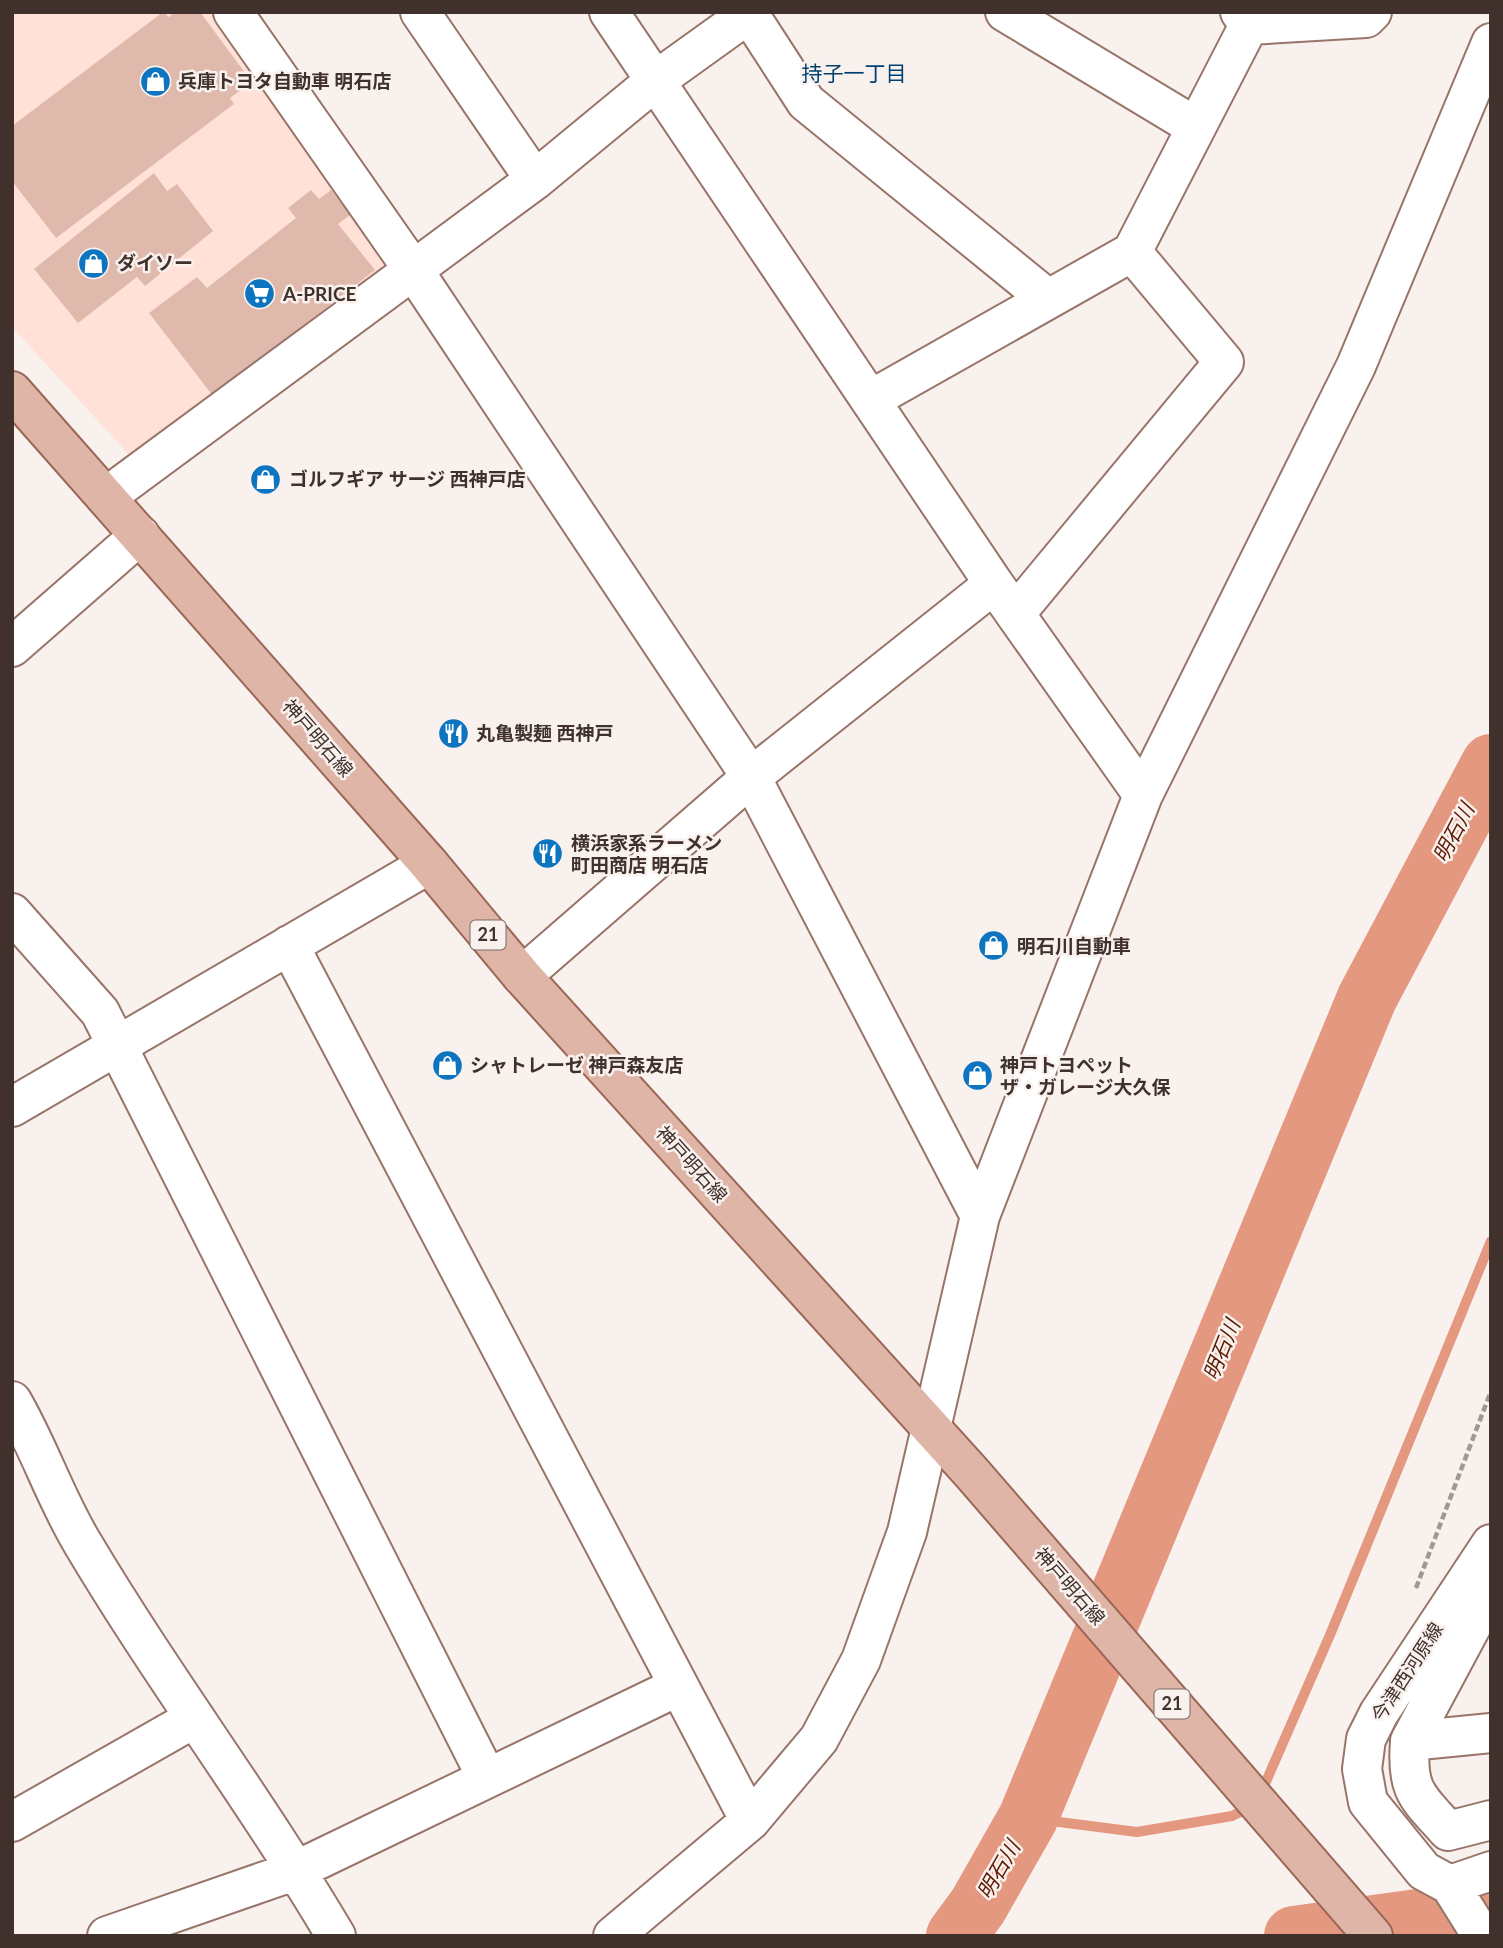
<svg xmlns="http://www.w3.org/2000/svg" width="1503" height="1948" viewBox="0 0 1503 1948" font-family="Lato,'Noto Sans JP',sans-serif">
	<rect width="100%" height="100%" fill="#f9f1ee"/>
	<!-- built -->
	<path fill="#ffe1d8" d="M12,12H212L386,257L383,275L132,458L12,327Z"/>
	<g fill="none" stroke-linecap="round" stroke-linejoin="round">
		<!-- stream -->
		<path stroke="#e49880" stroke-width="10" d="M1261,1793L1330,1635L1491,1241
			M1028,1818L1137,1832L1232,1816L1250,1807"/>
		<!-- river -->
		<path stroke="#e49880" stroke-width="60" d="M956,1936L978,1906L1028,1818L1367,998L1491,764
			M1294,1936L1491,1909"/>
	</g>
	<!-- building -->
	<path fill="#e0b9ad" d="M163,12L169,17L175,12H200L252,82L230,98L234,104L56,238L12,181V126Z
		M154,173L167,191L177,184L213,231L145,286L137,277L78,323L34,269Z
		M311,190L319,199L331,190L350,215L338,224L375,270L213,396L149,313L197,277L207,288L296,218L288,208Z"/>
	<g fill="none" stroke-linecap="round" stroke-linejoin="round">
		<defs>
			<path id="minor" d="M233,12L414,271L751,777L980,1216
				M420,12L535,180
				M609,12L994,584L1143,795
				M1005,12L1196,127
				M1240,12L1249,25L1366,18L1372,12
				M749,14L806,102L1048,299
				M870,400L1132,252L1249,25
				M106,497L535,180L655,81L751,12
				M1015,614L1224,362L1132,252
				M12,647L140,535
				M12,913L100,1012L486,1776
				M289,945L679,1686
				M522,976L751,777L994,584
				M12,1107L429,864
				M12,1401C39,1447 55,1498 83,1544C162,1677 257,1802 336,1936
				M1491,1590L1410,1741C1406,1791 1417,1796 1448,1831L1491,1820
				M1410,1741L1491,1733
				M12,1822L193,1719
				M1450,1885L1491,1871
				M107,1936L297,1870L679,1686L750,1821
				M613,1936L750,1821L819,1739L861,1660L907,1532L980,1216L1143,795L1356,366L1491,43
				M1482,1936L1450,1885L1424,1871L1368,1802L1362,1769L1366,1739L1379,1713L1491,1544"/>
			<path id="major" d="M12,391L429,864L522,976L971,1472L1373,1936"/>
		</defs>
		<!-- minor casing -->
		<use href="#minor" stroke="#987469" stroke-width="42"/>
		<!-- major casing -->
		<use href="#major" stroke="#9a6656" stroke-width="42"/>
		<!-- path -->
		<path stroke="#a29793" stroke-width="4.5" stroke-dasharray="7 3.5" stroke-linecap="butt" d="M1416,1588L1491,1391"/>
		<!-- minor -->
		<use href="#minor" stroke="#fff" stroke-width="38"/>
		<!-- major -->
		<use href="#major" stroke="#dfb5a7" stroke-width="38"/>
	</g>
	<!-- icons -->
	<defs>
		<symbol id="shop-disc" viewBox="-11 -11 22 22"><circle r="9.5" fill="#0d75c0" stroke="#f9f1ee"/><path d="M-5-2.5h2.3a2.7 3.5 0 0 1 5.4 0H5L5.5 6h-11ZM-1.5-2.5h3a1.5 2.3 0 0 0-3 0Z" fill="#fff"/></symbol>
		<symbol id="supermarket-disc" viewBox="-11 -11 22 22"><circle r="9.5" fill="#0d75c0" stroke="#f9f1ee"/><path d="M-6-5.5h2.5l.6 2H6L4.5 2H-2.5L-4.4-4H-6ZM-1.5 3.2a1.3 1.3 0 1 0 .1 0ZM3 3.2a1.3 1.3 0 1 0 .1 0Z" fill="#fff"/></symbol>
		<symbol id="restaurant-disc" viewBox="-11 -11 22 22"><circle r="9.5" fill="#0d75c0" stroke="#f9f1ee"/><path d="M-5-6h1v4h1v-4h1v4h1v-4h1v5L-1.5 .5V6h-2V.5L-5-1ZM5-6V6H3V1.5H1.5Q1.5-4 5-6Z" fill="#fff"/></symbol>
	</defs>
	<g fill-rule="evenodd">
		<use href="#shop-disc" x="138" y="64" width="35" height="35"/>
		<use href="#shop-disc" x="76" y="246" width="35" height="35"/>
		<use href="#supermarket-disc" x="242" y="276" width="35" height="35"/>
		<use href="#shop-disc" x="248" y="462" width="35" height="35"/>
		<use href="#restaurant-disc" x="436" y="716" width="35" height="35"/>
		<use href="#restaurant-disc" x="530" y="836" width="35" height="35"/>
		<use href="#shop-disc" x="976" y="928" width="35" height="35"/>
		<use href="#shop-disc" x="430" y="1048" width="35" height="35"/>
		<use href="#shop-disc" x="960" y="1058" width="35" height="35"/>
	</g>
	<g text-anchor="middle" stroke-width="5" stroke-linejoin="round" paint-order="stroke">
		<!-- shield labels -->
		<g fill="#f9f1ee" stroke="#786b66" stroke-width="2">
			<rect x="470.5" y="920.5" width="35" height="29" rx="5"/>
			<rect x="1154.5" y="1689.5" width="35" height="29" rx="5"/>
		</g>
		<g font-size="18" font-weight="bold" fill="#40312c">
			<text x="488" y="941">21</text>
			<text x="1172" y="1710">21</text>
		</g>
		<!-- poi labels -->
		<g font-size="19" font-weight="bold" fill="#40312c" stroke="#f9f1ee" text-anchor="start">
			<text x="178" y="88">兵庫トヨタ自動車 明石店</text>
			<text x="117" y="270">ダイソー</text>
			<text x="283" y="301">A-PRICE</text>
			<text x="289" y="486">ゴルフギア サージ 西神戸店</text>
			<text x="476" y="740">丸亀製麺 西神戸</text>
			<text x="571" y="850">横浜家系ラーメン<tspan x="571" dy="22">町田商店 明石店</tspan></text>
			<text x="1017" y="953">明石川自動車</text>
			<text x="470" y="1072">シャトレーゼ 神戸森友店</text>
			<text x="1000" y="1072">神戸トヨペット<tspan x="1000" dy="22">ザ・ガレージ大久保</tspan></text>
		</g>
		<!-- street labels -->
		<g font-size="19" fill="#40312c" stroke="#f9f1ee">
			<text transform="translate(318 738) rotate(49)" y="7">神戸明石線</text>
			<text transform="translate(692 1164) rotate(48)" y="7">神戸明石線</text>
			<text transform="translate(1070 1586) rotate(49)" y="7">神戸明石線</text>
			<text transform="translate(1407 1672) rotate(-57)" y="7">今津西河原線</text>
		</g>
		<!-- neighbourhood labels -->
		<g font-size="21" fill="#004070" stroke="#f9f1ee">
			<text x="854" y="81">持子一丁目</text>
		</g>
		<!-- water labels -->
		<g font-size="21" font-style="italic" fill="#5e1b03" stroke="#f9f1ee">
			<text transform="translate(1454 833) rotate(-62)" y="7">明石川</text>
			<text transform="translate(1222 1350) rotate(-68)" y="7">明石川</text>
			<text transform="translate(999 1870) rotate(-60)" y="7">明石川</text>
		</g>
	</g>
	<!-- border -->
	<rect width="1503" height="1948" fill="none" stroke="#40312c" stroke-width="28"/>
</svg>
